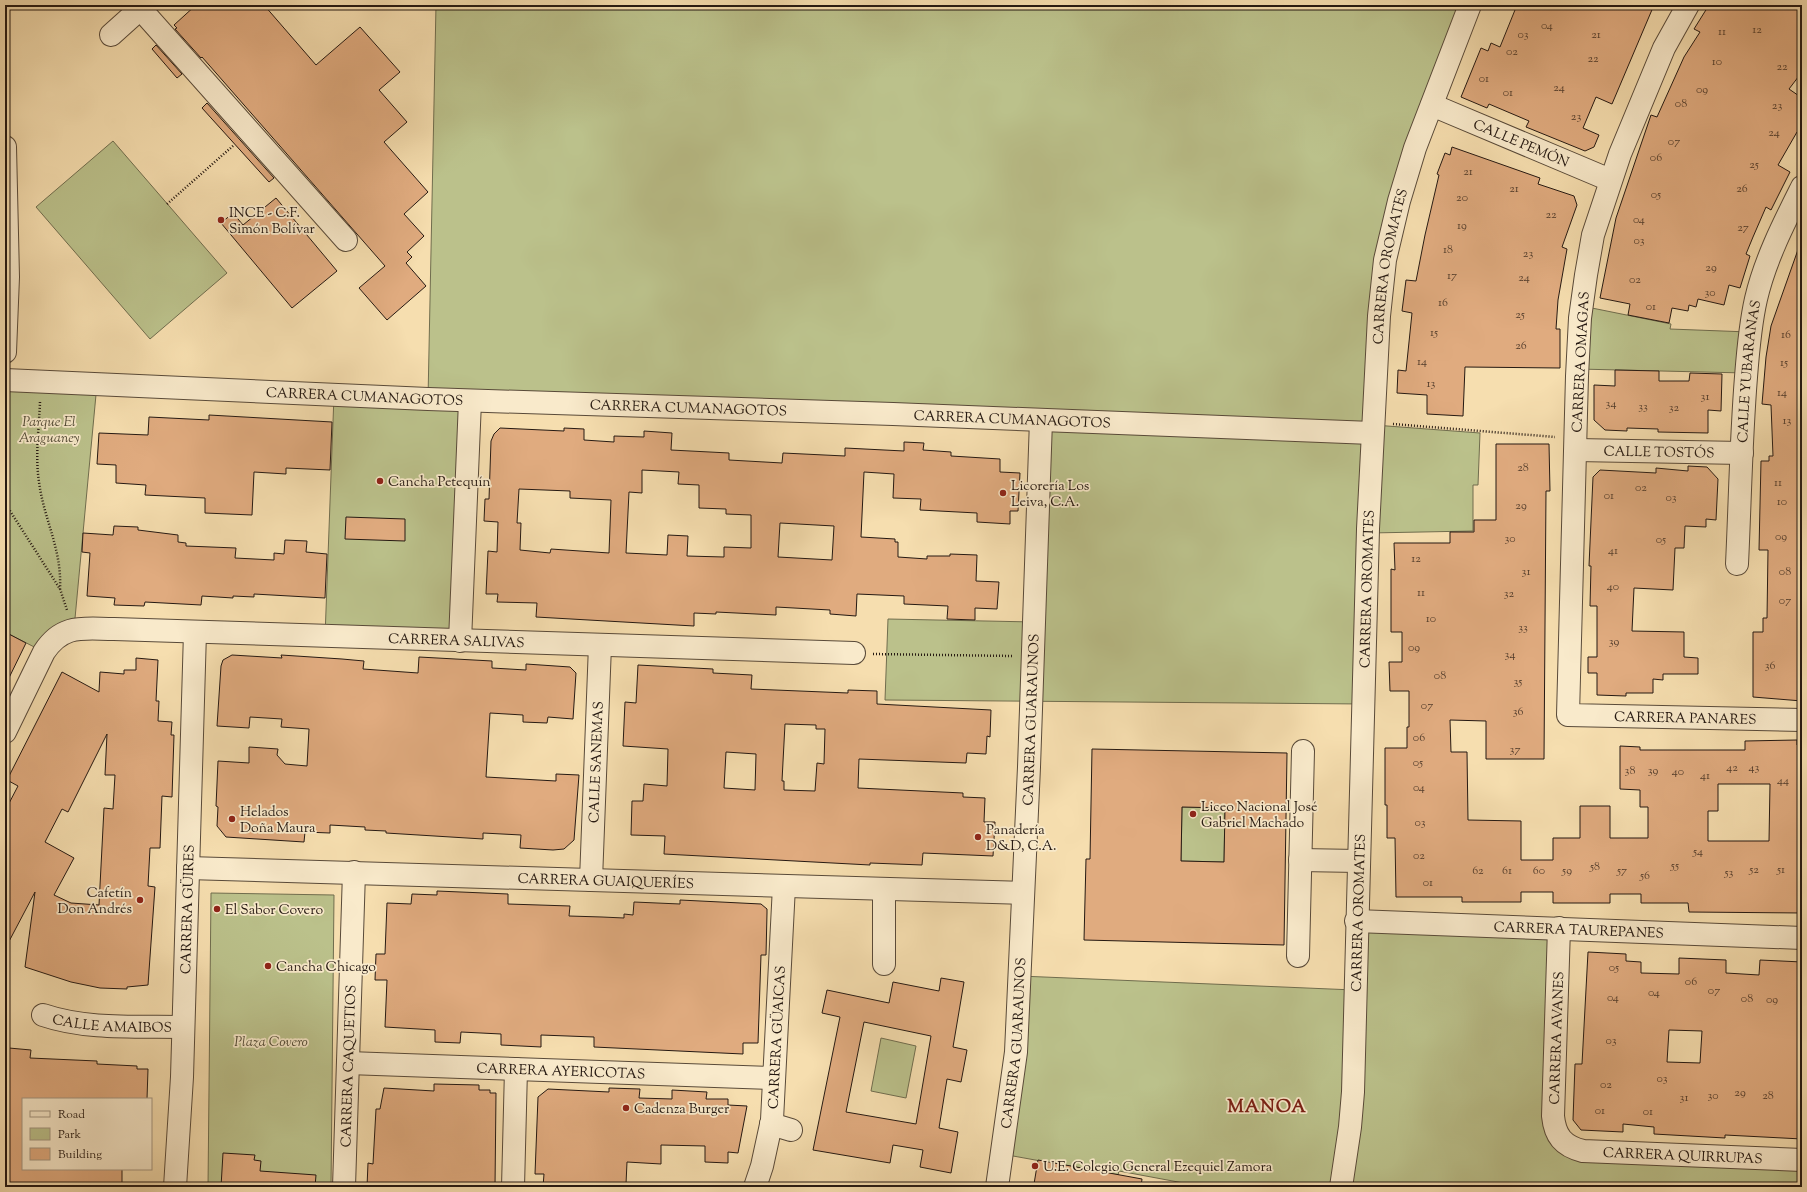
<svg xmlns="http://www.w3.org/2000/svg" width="1807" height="1192" viewBox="0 0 1807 1192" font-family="'Sorts Mill Goudy',serif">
	<rect width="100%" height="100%" fill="#f6deaf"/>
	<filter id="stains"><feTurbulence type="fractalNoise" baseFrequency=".005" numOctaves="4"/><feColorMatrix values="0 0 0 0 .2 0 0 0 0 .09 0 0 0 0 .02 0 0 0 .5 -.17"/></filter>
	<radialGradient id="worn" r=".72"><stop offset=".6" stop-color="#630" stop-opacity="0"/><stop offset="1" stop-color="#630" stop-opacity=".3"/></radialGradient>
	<!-- green -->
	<path fill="#bbc18b" stroke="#706d4e" d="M436,5H1470L1385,260L1363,704L885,700L888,619L1034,622L1041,420L470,401L460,641L325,637L334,395L428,399Z
		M113,141L227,273L150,339L36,207Z
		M1582,306L1671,324L1670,329L1749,332L1745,373L1578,369Z
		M5,380L97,384L74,629L44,652L5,632Z
		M1374,425L1480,433L1478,485H1473V531L1370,533Z
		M1182,807L1225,808L1224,862L1181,861Z
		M211,893L334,895L331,1187H208Z
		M1356,921L1559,928L1564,1144L1802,1160V1187H1205L1119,1171L1118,1175L1002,1154L1020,976L1354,990Z
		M881,1038L916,1046L906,1098L871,1091Z"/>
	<!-- building -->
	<path fill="#e0ab7f" stroke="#251912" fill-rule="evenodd" d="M196,5H264L316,65L360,27L400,72L379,90L407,122L384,142L428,192L404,214L424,236L407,252L412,257L406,263L426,286L387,320L359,288L385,266L202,57L201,58L175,29L177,28L174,25Z
		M1517,5H1654L1612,104L1596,97L1583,128L1599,135L1594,147L1585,151L1526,127L1529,121L1489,104L1487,108L1461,97L1481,48L1488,51L1491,43L1500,47Z
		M1709,5H1802V72L1789,89L1802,98V136L1797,132L1778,165L1790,172L1771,210L1766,207L1753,237L1746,254L1750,256L1740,288L1729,285L1724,305L1698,299L1696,307L1689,305L1688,311L1672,308L1669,323L1628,315L1630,304L1600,298L1616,218L1651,115L1657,117L1684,57L1700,32L1694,29Z
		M156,45L182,74L177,78L152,49Z
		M207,103L274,178L269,182L202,108Z
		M1452,147L1540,178L1538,184L1574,196L1577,205L1562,247L1567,249L1558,300L1556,329H1560V368L1465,367L1463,416L1427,414V395L1397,393L1398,370L1406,371L1412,313L1402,311L1406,280L1416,281L1425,235L1439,175L1437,174L1445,153L1450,155Z
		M276,198L337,271L292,308L221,223L233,213L243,225Z
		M1800,244H1802V701L1753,697V632H1763V618H1767L1768,550H1759L1761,461H1769V456H1773L1771,405L1762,404L1766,357L1771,326Z
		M1615,370L1659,371V381H1689L1690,373L1722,374L1721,411L1708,410V433L1658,432V429L1627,428V431L1605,430L1594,420V385L1615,386Z
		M209,415L332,422L330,470L286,468V474L254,472L252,515L205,513V498L145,495L146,485L116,483V465L97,464L99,433L148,435L149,417L209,420Z
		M500,428L564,431V428L584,429V440L614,442V436L644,437V431L672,433L671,450L729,453V460L782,463L783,453L845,456V448L904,451V442L924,443L923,450L951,452V456L1000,459V472L1020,473L1018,511H1010V524L977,522V513L920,510L921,499L893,498L894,474L864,472L861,537L895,539V542H898V557L927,559V556H950V554L977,555L976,581L999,582L997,609L975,608V620L947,619L948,606L904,604V596L857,594L856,616L830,614V610L776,607V615L716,612V614L694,613V626L536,617L537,603L497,602L498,594H486L488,551L497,552L498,522L484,521L485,499H489L491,441L494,434ZM642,470L679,472L678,484L699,485V508L726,509V514L751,515V548L724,547V557L687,556L688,536L668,535L667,555L626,553L629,492L642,493ZM519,489L570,491V498L611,500L609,553L551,549L550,553L520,550L521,523H517ZM780,523L834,526L832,560L778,557Z
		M1496,444H1549L1550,491H1546L1544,759H1486V721L1450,720L1451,752H1467L1468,820L1521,821V860H1553V838H1580V806H1610V838H1648V807H1640V790L1620,789V746L1640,747V750H1745V741L1797,740V745H1802V913L1689,912L1688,903H1641V894H1610V903H1553V892H1521V902H1462V897H1396L1395,838H1387V805H1385V748H1407V727H1409V691H1390L1389,662H1402V632H1391V569L1395,570L1394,543H1450V532H1474V520H1496ZM1718,784H1770L1769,841H1708V811H1718Z
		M1688,466L1707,467L1718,479L1716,520L1706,519V527L1685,526L1684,548H1675L1673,590L1634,588L1632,631L1684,632V657L1698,658V674H1663V680L1653,679V693H1626V696L1597,695V673H1588V657H1597V606H1590L1591,566H1589L1593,477L1600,470L1656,473V468L1688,471Z
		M346,517L405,519V541L345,539Z
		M114,526L138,527V530L178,535V542L186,543V546L236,548L235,558L274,560V553L284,554L285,540L307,541L306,552L327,554L325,598L254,594V597L233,596V598L202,596L201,605L145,602L144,606L114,605L115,598L87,596L90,553L82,552L83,533L113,535Z
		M5,632L26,643L5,686Z
		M232,655L282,658L281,655L342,659L364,661L363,669L418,673L419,657L492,661V668L526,670V664L570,667L576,673L573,719L548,717L547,723L523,722V715L490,713L486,777L556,781V774L579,775L574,840L564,849L553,850L520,848L521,835L483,833V839L386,833V831L365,830V827L330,825V833L305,832L304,842L226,837L217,826L218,807L216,806L218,761L249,763V747L278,749L277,755L285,764L307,766L309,729L281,727L282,719L250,717L249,728L217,726L221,666L223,660Z
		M136,658L158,660L156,701H159L158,721L172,722L171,735H174L172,797L162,796L160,848H150L148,886L155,887L148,985L127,987V989L100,988L71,982L25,967L35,892L5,949V811L18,786L7,780L62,672L99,692L100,672L124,674V670H136ZM107,734L105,775H115L113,809L104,808L99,905L71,903L54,895L74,858L45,842L62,809L68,812Z
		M638,665L713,669V673L752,675L751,689L848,693V690L877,691V704L991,710L990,737L987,736L986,754L967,753L966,763L859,759L858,788L963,793V797L985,798L984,822H995L993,856L923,853L922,865L870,863V865L664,854L665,836L631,835L632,801H643L644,784L667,786L668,749L623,746L625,702L636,703ZM785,724L816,725V729H825L824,764L817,763L815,791L784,790V781H782ZM726,752L756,754L755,790L724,788Z
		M1092,749L1287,753L1284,945L1084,940L1086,859H1090ZM1182,807L1225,808L1224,862L1181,861Z
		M437,891L508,894V904L570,906L569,916L602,917L624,918V914L633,915L634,902L680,904V900L761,904L767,909V913L766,955H761L758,1043H743V1054L594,1047V1037L541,1035V1047L501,1045V1034L461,1032L460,1043L435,1042V1030L385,1027L387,980H375L376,954H385L387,903L411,904L412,894L437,895Z
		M1588,952L1626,954V961L1641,962V973L1679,974V958L1726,960V973L1759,975L1760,960L1802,962V1139L1725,1135V1138L1654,1134V1127L1623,1124V1132L1581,1130L1573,1120L1575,1064H1582ZM1669,1030L1702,1031L1700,1063L1667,1062Z
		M941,978L964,982L953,1047L967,1050L961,1082L947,1079L939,1128L958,1132L951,1173L920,1167L923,1150L893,1145L890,1163L813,1150L840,1017L822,1013L827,990L889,1003L893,982L939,991ZM864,1022L931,1036L916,1124L846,1112Z
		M9,1048L31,1050L30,1058L97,1061V1064L137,1066V1069H148L147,1099H23V1169H122V1187H5L8,1126H6L7,1108H5V1054H9Z
		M434,1084L479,1085V1090H490V1093H496L495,1187H367L368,1163L373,1164L376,1109H380L384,1088L434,1091Z
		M609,1088L640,1089L639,1098L672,1099V1090L707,1092L706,1099H728V1105L747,1106L738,1153L728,1152V1163L705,1162V1146L661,1145V1164L627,1162L626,1184H603V1187H543L544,1174H535L538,1097L548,1089L609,1092Z
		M223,1153L255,1155L254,1160L261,1161L260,1171L316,1175L315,1187H221Z
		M1038,1160L1142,1179L1141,1187H1050L1034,1184Z"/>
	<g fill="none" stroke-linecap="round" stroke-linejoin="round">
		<defs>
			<g id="minor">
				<path d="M137,5L346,240"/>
				<path id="s1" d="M1688,5L1664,48L1620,154L1593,235L1586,275L1580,318L1577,376L1568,715L1802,720"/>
				<path d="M111,35L141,8"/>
				<path id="s2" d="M1432,105L1610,180"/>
				<path d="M5,147L8,277L5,352"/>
				<path id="s3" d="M5,380L428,399L893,414L1372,433"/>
				<path id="s4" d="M1576,450L1742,453"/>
				<path id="s5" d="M1737,564C1740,502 1741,439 1746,377C1748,351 1750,325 1756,299C1765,260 1784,223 1802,187"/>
				<path d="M460,641L470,401"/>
				<path id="s6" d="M5,732L44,652C63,623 84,629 114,629L854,653"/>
				<path d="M1300,860L1358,861"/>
				<path id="s7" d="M188,868L1023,893"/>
				<path id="s8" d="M591,880L600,645"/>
				<path d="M884,889V964"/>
				<path id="s9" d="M1356,921L1802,938"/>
				<path id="s10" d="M1559,928L1553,1116C1555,1136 1563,1146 1583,1151L1802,1160"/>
				<path d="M1298,956L1303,751"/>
				<path id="s11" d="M43,1015C87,1030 137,1026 183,1027"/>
				<path id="s12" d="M348,1063L774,1078"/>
				<path d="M771,1124L791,1130"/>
				<path id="s13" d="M175,1187L182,1077L195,632"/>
				<path id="s14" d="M344,1187L354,872"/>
				<path d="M513,1187L516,1069"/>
				<path id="s15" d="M755,1187L762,1166L772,1120L784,886"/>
				<path id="s16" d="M997,1187L1016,1052L1029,767L1041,420"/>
				<path id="s17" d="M1341,1187L1350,1127L1353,1092L1368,529L1379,316L1385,260L1399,201L1415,148L1470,5"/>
			</g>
		</defs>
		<!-- minor casing -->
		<use href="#minor" stroke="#594a39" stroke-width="24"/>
		<!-- path -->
		<path stroke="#251912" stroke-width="2.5" stroke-dasharray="1 2" stroke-linecap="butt" d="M167,204L234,145
			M40,402C39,428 35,456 39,482C44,520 62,549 60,589
			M1393,424L1555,437
			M5,503L60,589L67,610
			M873,654L1012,656"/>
		<!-- minor -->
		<use href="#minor" stroke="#f9eacb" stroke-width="22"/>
	</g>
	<!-- markers -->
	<g fill="#8f2418" stroke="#f9eacb" stroke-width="1.5">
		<circle cx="221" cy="220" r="4"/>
		<circle cx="380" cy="481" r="4"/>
		<circle cx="1003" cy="493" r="4"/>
		<circle cx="1193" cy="814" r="4"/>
		<circle cx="232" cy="819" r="4"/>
		<circle cx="978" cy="837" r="4"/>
		<circle cx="140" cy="900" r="4"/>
		<circle cx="217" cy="909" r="4"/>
		<circle cx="268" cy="966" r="4"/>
		<circle cx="626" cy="1108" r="4"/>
		<circle cx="1035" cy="1166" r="4"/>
	</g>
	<g text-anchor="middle" stroke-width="3.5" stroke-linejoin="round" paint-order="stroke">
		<!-- number labels -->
		<g font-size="12" fill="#543e2d">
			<text x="1547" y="29">04</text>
			<text x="1757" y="33">12</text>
			<text x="1722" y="35">11</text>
			<text x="1523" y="38">03</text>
			<text x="1596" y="38">21</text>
			<text x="1512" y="55">02</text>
			<text x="1593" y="62">22</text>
			<text x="1717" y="65">10</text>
			<text x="1782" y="70">22</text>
			<text x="1484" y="82">01</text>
			<text x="1559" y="91">24</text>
			<text x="1702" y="93">09</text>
			<text x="1508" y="96">01</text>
			<text x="1681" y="107">08</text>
			<text x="1777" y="109">23</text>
			<text x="1576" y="120">23</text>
			<text x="1774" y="136">24</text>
			<text x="1674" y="145">07</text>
			<text x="1656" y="161">06</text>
			<text x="1754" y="168">25</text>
			<text x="1468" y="175">21</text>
			<text x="1514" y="192">21</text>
			<text x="1742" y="192">26</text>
			<text x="1656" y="198">05</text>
			<text x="1462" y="201">20</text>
			<text x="1551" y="218">22</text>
			<text x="1639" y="223">04</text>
			<text x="1462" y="229">19</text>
			<text x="1743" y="231">27</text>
			<text x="1639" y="244">03</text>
			<text x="1448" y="253">18</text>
			<text x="1528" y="257">23</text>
			<text x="1711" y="271">29</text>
			<text x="1452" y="279">17</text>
			<text x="1524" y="281">24</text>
			<text x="1635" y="283">02</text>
			<text x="1710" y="296">30</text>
			<text x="1443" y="306">16</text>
			<text x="1651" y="310">01</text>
			<text x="1520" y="318">25</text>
			<text x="1434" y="336">15</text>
			<text x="1786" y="338">16</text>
			<text x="1521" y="349">26</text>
			<text x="1422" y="365">14</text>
			<text x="1784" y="366">15</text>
			<text x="1431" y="387">13</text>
			<text x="1782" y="396">14</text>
			<text x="1705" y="400">31</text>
			<text x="1611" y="407">34</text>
			<text x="1643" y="410">33</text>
			<text x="1674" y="411">32</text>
			<text x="1787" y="424">13</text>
			<text x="1523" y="471">28</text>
			<text x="1778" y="486">11</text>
			<text x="1641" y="491">02</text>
			<text x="1609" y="499">01</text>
			<text x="1671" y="501">03</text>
			<text x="1782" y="505">10</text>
			<text x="1521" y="509">29</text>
			<text x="1781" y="540">09</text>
			<text x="1510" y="542">30</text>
			<text x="1661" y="543">05</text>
			<text x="1613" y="554">41</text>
			<text x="1416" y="562">12</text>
			<text x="1526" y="575">31</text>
			<text x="1785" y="575">08</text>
			<text x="1613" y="590">40</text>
			<text x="1421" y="596">11</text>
			<text x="1509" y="597">32</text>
			<text x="1785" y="604">07</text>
			<text x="1431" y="622">10</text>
			<text x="1523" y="631">33</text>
			<text x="1614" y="645">39</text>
			<text x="1414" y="651">09</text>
			<text x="1510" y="658">34</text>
			<text x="1770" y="669">36</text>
			<text x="1440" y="679">08</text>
			<text x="1518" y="685">35</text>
			<text x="1427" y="709">07</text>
			<text x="1518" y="715">36</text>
			<text x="1419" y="741">06</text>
			<text x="1515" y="753">37</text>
			<text x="1418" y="766">05</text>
			<text x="1732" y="771">42</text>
			<text x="1754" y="771">43</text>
			<text x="1630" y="774">38</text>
			<text x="1653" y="774">39</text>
			<text x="1678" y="775">40</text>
			<text x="1705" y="779">41</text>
			<text x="1783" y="784">44</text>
			<text x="1419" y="791">04</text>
			<text x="1420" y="826">03</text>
			<text x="1698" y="855">54</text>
			<text x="1419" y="859">02</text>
			<text x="1675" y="869">55</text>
			<text x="1595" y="870">58</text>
			<text x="1754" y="873">52</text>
			<text x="1781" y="873">51</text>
			<text x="1478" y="874">62</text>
			<text x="1507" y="874">61</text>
			<text x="1539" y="874">60</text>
			<text x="1567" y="874">59</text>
			<text x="1622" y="874">57</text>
			<text x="1729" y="876">53</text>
			<text x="1645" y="879">56</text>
			<text x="1428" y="886">01</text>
			<text x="1614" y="971">05</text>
			<text x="1691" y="985">06</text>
			<text x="1714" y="994">07</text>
			<text x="1654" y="996">04</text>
			<text x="1613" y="1001">04</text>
			<text x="1747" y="1002">08</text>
			<text x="1772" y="1003">09</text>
			<text x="1611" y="1044">03</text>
			<text x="1662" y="1082">03</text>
			<text x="1606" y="1088">02</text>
			<text x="1740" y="1096">29</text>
			<text x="1713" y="1099">30</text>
			<text x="1768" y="1099">28</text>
			<text x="1684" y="1101">31</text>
			<text x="1600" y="1114">01</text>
			<text x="1648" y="1115">01</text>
		</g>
		<!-- street labels -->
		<g font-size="14" fill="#251912" stroke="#f9eacb">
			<text dy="5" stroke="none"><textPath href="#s2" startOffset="97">CALLE PEMÓN</textPath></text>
			<text dy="5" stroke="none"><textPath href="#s17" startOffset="923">CARRERA OROMATES</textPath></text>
			<text transform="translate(1580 362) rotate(-87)" y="5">CARRERA OMAGAS</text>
			<text dy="5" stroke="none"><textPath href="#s5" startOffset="193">CALLE YUBARANAS</textPath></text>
			<text dy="5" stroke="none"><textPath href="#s3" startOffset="360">CARRERA CUMANAGOTOS</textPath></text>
			<text dy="5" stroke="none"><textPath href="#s3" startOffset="684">CARRERA CUMANAGOTOS</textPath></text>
			<text dy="5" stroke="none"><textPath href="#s3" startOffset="1008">CARRERA CUMANAGOTOS</textPath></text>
			<text dy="5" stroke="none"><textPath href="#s4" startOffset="83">CALLE TOSTÓS</textPath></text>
			<text dy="5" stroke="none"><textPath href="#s17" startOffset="599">CARRERA OROMATES</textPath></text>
			<text dy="5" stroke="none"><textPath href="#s6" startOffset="510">CARRERA SALIVAS</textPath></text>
			<text dy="5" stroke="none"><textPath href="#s1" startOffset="848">CARRERA PANARES</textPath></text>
			<text dy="5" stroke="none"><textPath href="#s16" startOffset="469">CARRERA GUARAUNOS</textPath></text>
			<text dy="5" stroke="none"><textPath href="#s8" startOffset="118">CALLE SANEMAS</textPath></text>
			<text dy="5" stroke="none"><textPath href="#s7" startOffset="418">CARRERA GUAIQUERÍES</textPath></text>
			<text dy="5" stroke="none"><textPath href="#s13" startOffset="278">CARRERA GÜIRES</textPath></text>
			<text dy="5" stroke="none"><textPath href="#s17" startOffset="275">CARRERA OROMATES</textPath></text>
			<text dy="5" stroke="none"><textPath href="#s9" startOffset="223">CARRERA TAUREPANES</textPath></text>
			<text dy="5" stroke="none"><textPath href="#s11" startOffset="70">CALLE AMAIBOS</textPath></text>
			<text dy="5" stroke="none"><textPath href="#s15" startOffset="152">CARRERA GÜAICAS</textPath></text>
			<text transform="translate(1556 1038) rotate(-88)" y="5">CARRERA AVANES</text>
			<text dy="5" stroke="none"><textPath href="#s16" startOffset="145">CARRERA GUARAUNOS</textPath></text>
			<text dy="5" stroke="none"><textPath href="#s14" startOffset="121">CARRERA CAQUETIOS</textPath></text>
			<text dy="5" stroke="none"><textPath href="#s12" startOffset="213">CARRERA AYERICOTAS</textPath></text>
			<text dy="5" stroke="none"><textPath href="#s10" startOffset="338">CARRERA QUIRRUPAS</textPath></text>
		</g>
		<!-- poi labels -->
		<g font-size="14" fill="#251912" stroke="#f9eacb" text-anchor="start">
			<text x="229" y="217">INCE - C.F.<tspan x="229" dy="16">Simón Bolívar</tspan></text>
			<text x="388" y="486">Cancha Petequín</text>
			<text x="1011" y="490">Licorería Los<tspan x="1011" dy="16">Leiva, C.A.</tspan></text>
			<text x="1201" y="811">Liceo Nacional José<tspan x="1201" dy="16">Gabriel Machado</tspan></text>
			<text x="240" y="816">Helados<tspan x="240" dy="16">Doña Maura</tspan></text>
			<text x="986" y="834">Panadería<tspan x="986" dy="16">D&amp;D, C.A.</tspan></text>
			<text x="132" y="897" text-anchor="end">Cafetín<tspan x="132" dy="16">Don Andrés</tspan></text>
			<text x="225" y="914">El Sabor Covero</text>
			<text x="276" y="971">Cancha Chicago</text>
			<text x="634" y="1113">Cadenza Burger</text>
			<text x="1043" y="1171">U.E. Colegio General Ezequiel Zamora</text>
		</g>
		<!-- park labels -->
		<g font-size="14" font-style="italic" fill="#524b36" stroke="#f9eacb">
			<text x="49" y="426">Parque El<tspan x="49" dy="16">Araguaney</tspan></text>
			<text x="271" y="1046">Plaza Covero</text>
		</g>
		<!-- district labels -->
		<g font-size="18" font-weight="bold" letter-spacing="1" fill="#7a1f14" stroke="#f9eacb">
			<text x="1267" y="1112">MANOA</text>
		</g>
	</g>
	<!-- margin -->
	<rect width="1807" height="1192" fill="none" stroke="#f6deaf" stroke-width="20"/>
	<rect x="6" y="6" width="1795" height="1180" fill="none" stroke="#251912" stroke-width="2"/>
	<rect x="10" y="10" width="1787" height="1172" fill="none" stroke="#251912"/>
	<!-- legend -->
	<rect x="22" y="1098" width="130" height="72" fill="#f9eacb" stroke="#a49681"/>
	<rect x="30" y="1111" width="20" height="6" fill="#f9eacb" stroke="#a49681"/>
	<text x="58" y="1118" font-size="12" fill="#251912">Road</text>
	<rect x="30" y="1128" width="20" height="12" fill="#bbc18b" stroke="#a49681"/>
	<text x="58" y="1138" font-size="12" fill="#251912">Park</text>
	<rect x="30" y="1148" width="20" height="12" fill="#e0ab7f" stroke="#a49681"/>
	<text x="58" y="1158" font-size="12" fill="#251912">Building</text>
	<rect width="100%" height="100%" filter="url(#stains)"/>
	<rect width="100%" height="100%" fill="url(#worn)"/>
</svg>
